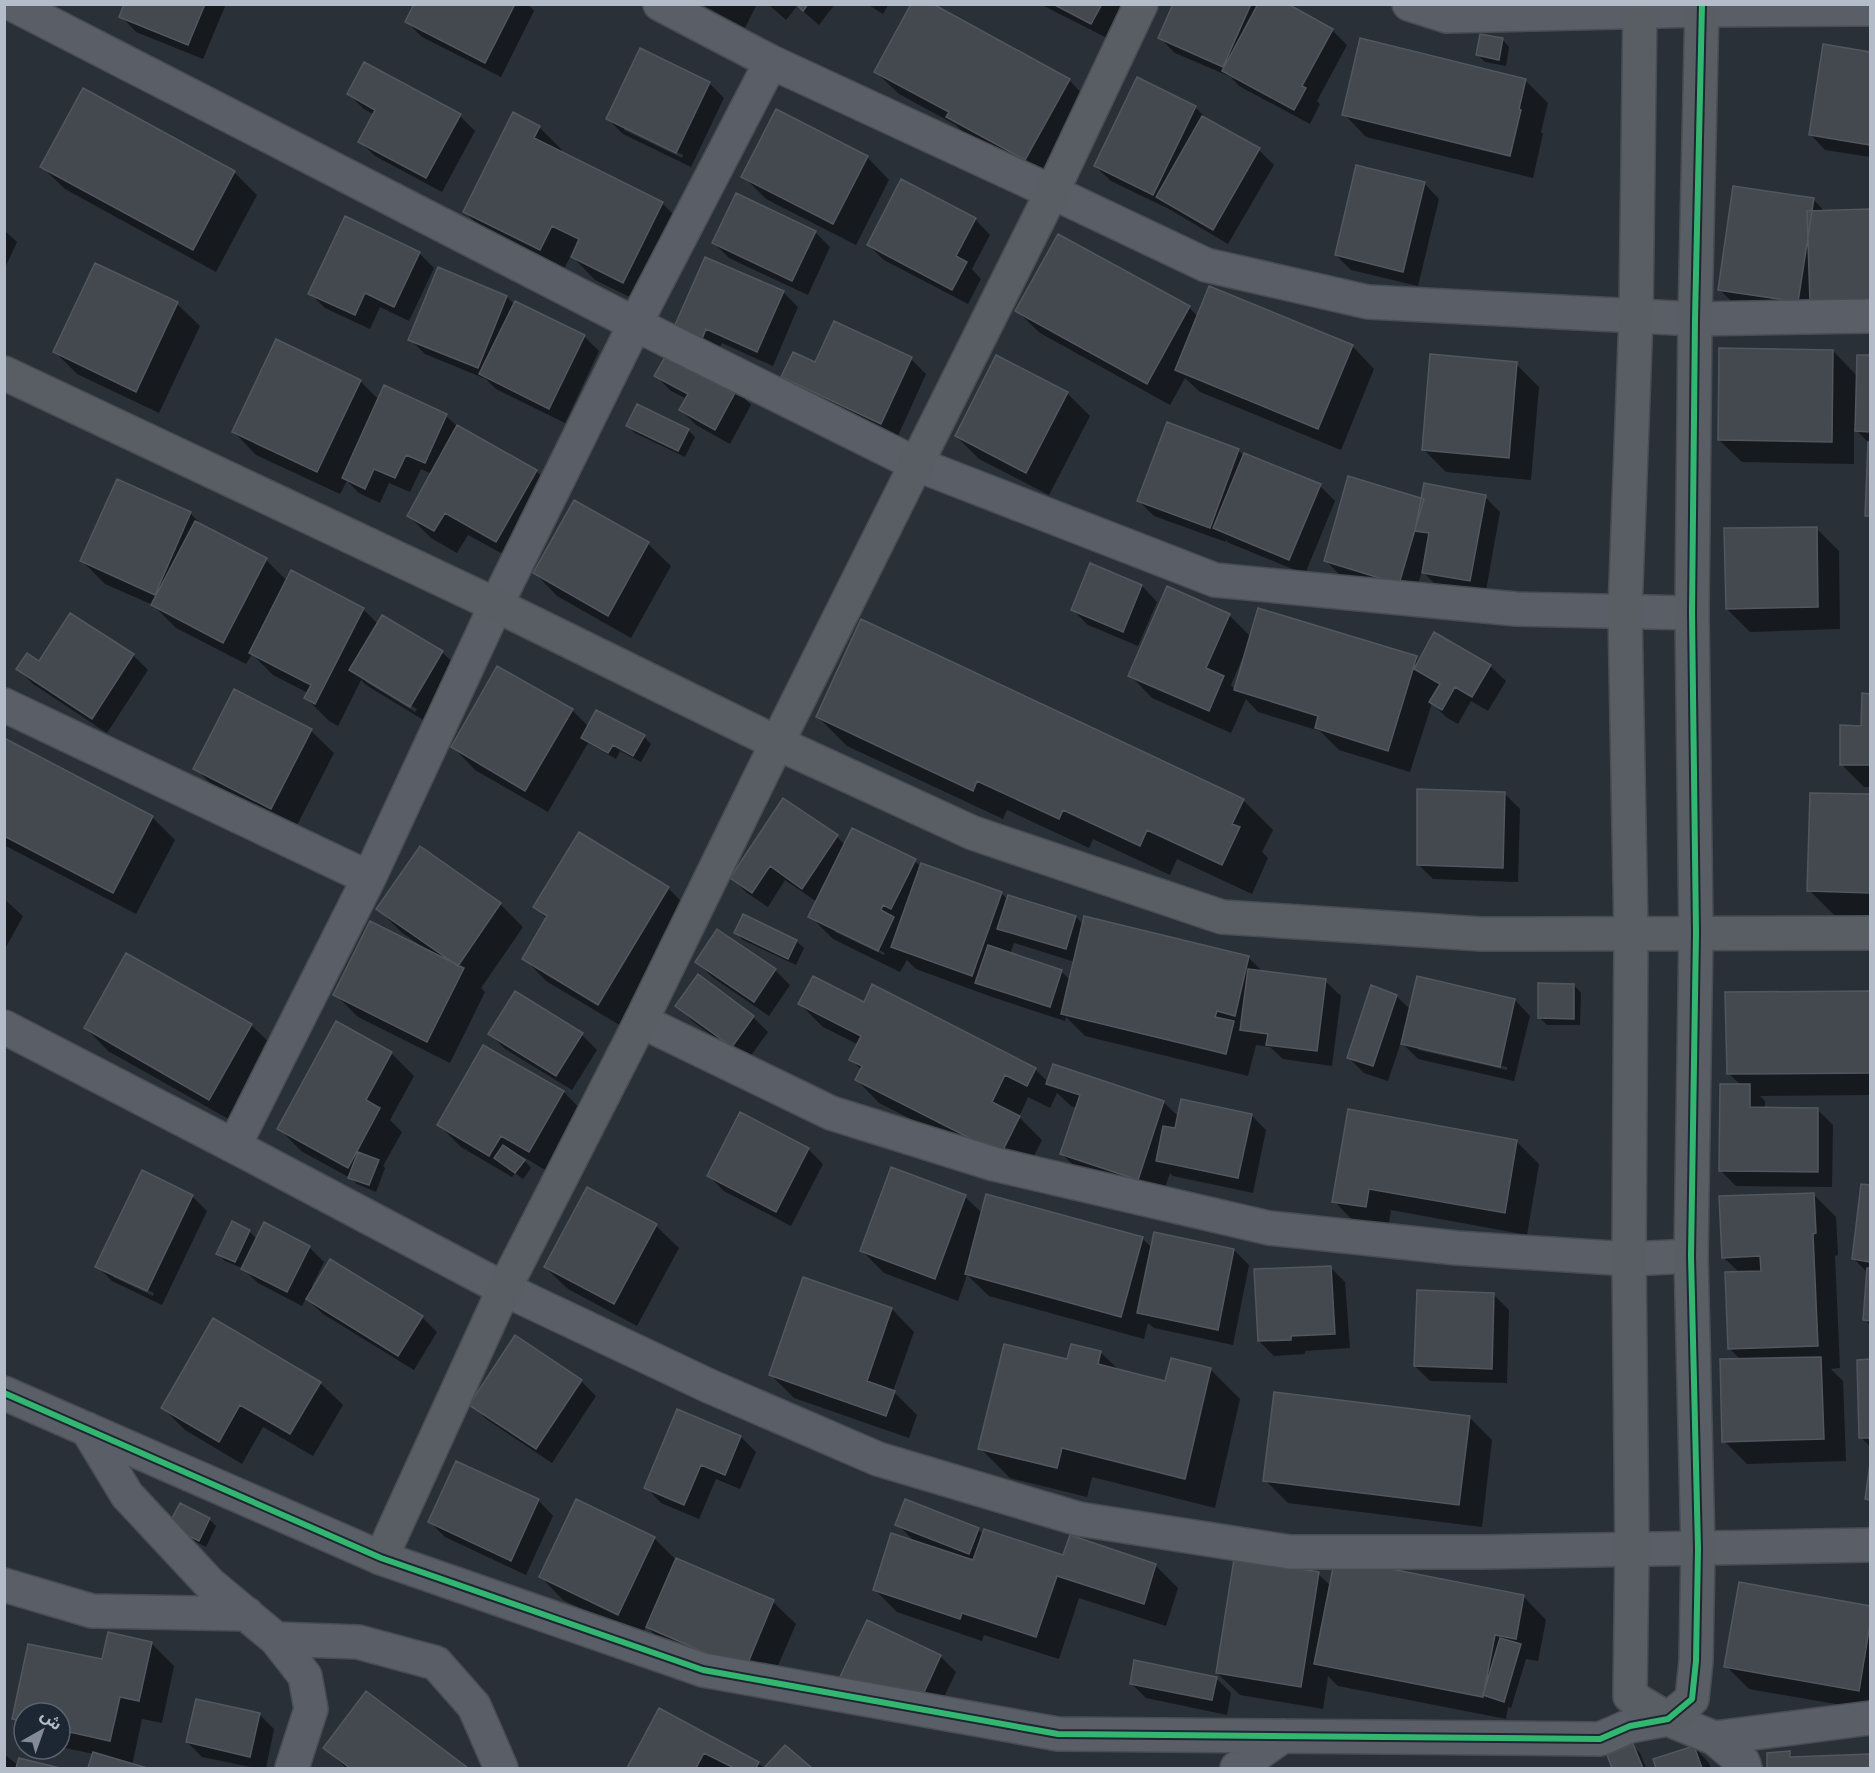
<svg xmlns="http://www.w3.org/2000/svg" width="1875" height="1773" viewBox="0 0 1875 1773" font-family="Inter,'Noto Sans Arabic',sans-serif">
	<rect width="100%" height="100%" fill="#2a3038"/>
	<!-- shadow -->
	<path fill="#0007" fill-rule="evenodd" d="M126,4H226L203,59L136,32L121,16Z
		M416,4H528L534,11L501,77L422,37L407,22Z
		M701,4H757L745,28Z
		M768,4H835L819,25L797,6L786,20Z
		M867,4H889L883,14Z
		M1040,4H1124L1107,38Z
		M1175,4H1285L1332,30L1347,45L1317,101L1320,104L1310,124L1239,86L1231,77L1175,53L1160,38Z
		M1502,39L1509,47L1506,66L1485,62L1478,55Z
		M1824,46L1870,54V157L1825,150L1810,134Z
		M876,72L1069,80L1091,103L1048,182L971,140L956,125L899,94Z
		M1525,80L1548,103L1541,132L1543,134L1533,178L1366,137L1344,114Z
		M709,83L724,98L691,167L623,134L608,119ZM624,126L683,155L682,158L624,130Z
		M349,94L460,116L475,131L442,192L375,156L359,141L374,115L364,109Z
		M1195,107L1209,121L1259,150L1274,165L1228,244L1169,209L1111,181L1095,166Z
		M539,127L562,150L560,153L662,203L685,226L646,305L595,280L571,255L563,271L488,235L465,212Z
		M867,157L889,180L856,245L766,199L743,176Z
		M42,167L234,172L257,195L216,272L65,189Z
		M1424,183L1439,199L1418,286L1351,270L1336,255Z
		M1813,199L1825,212L1870,210V323L1742,312L1719,289Z
		M975,219L990,235L972,269L981,279L968,304L884,260L868,245Z
		M4,230L17,242L4,270Z
		M815,232L830,247L808,295L729,258L714,243Z
		M419,253L434,268L409,321L380,307L370,329L325,308L310,293Z
		M438,269L507,297L515,305L584,336L599,351L565,423L496,389L486,379L425,354L410,339Z
		M783,292L798,307L773,366L722,343L717,353L676,327Z
		M177,304L200,326L159,413L77,374L55,352Z
		M1189,307L1198,317L1352,346L1374,369L1341,450L1200,392L1185,378L1170,405L1040,333L1017,311Z
		M835,323L911,359L926,374L897,438L798,392L783,377L816,364Z
		M1833,351L1858,377L1859,356H1870V519L1867,515L1869,443L1854,428V464L1742,462L1719,440Z
		M1516,364L1539,387L1531,480L1446,472L1423,449Z
		M656,376L736,390L751,405L730,444L696,425L681,410L687,399L671,391Z
		M360,381L379,400L385,387L446,416L457,426L536,471L558,493L519,563L468,535L457,553L431,538L409,516L432,474L421,469L410,492L389,483L380,503L359,493L347,481L340,494L256,455L234,432Z
		M1067,393L1090,416L1049,495L979,459L956,436Z
		M628,426L688,430L695,437L685,457L635,433Z
		M1238,450L1244,456L1320,486L1335,501L1305,574L1229,543L1226,540V542L1154,516L1139,501Z
		M1485,497L1500,512L1485,596L1438,587L1422,571L1414,598L1341,576L1326,561L1423,500Z
		M574,502L648,544L671,566L631,638L557,596L535,573Z
		M190,513L205,528L266,560L287,581L363,609L378,624L442,652L457,667L425,721L366,685L361,680L338,726L329,721L306,698L308,693L273,675L252,654L246,664L176,628L153,605L105,584L82,561ZM366,679L417,709L415,712L366,682Z
		M1816,528L1839,551L1840,629L1750,632L1727,609Z
		M1091,565L1142,586L1157,602L1138,646L1088,625L1073,610Z
		M1229,615L1251,637L1416,658L1420,662L1490,666L1506,681L1488,711L1471,701L1458,724L1446,717L1432,703L1410,772L1339,750L1320,731L1258,712L1246,699L1231,733L1152,698L1130,675ZM1242,659L1244,660L1235,690L1231,685Z
		M133,655L148,670L107,733L33,684L18,669L39,663Z
		M235,691L311,731L334,753L294,831L218,791L195,768Z
		M1863,695H1870V787H1864L1841,764L1863,727Z
		M572,710L589,727L644,737L651,744L641,762L620,751L616,759L588,743L548,812L475,770L453,747Z
		M817,716L1243,800L1273,830L1262,852L1268,858L1252,894L1177,859L1170,875L1093,839L1089,848L1007,810L1003,819L847,746Z
		M4,740L152,817L175,840L136,914L4,845Z
		M1505,794L1520,809L1518,882L1433,879L1418,864Z
		M1812,794L1870,796V921L1839,920L1809,890Z
		M579,834L668,888L691,911L621,1026L546,981L524,958L547,919L535,907Z
		M837,837L845,845L915,861L921,867L1001,893L1008,900L1076,917L1084,925L1085,918L1249,958L1263,972L1325,981L1341,996L1332,1066L1283,1059L1270,1047L1256,1045L1248,1076L1085,1036L1066,1017L1065,1021L992,997L916,969L907,960L900,972L833,939L810,916L817,902L785,880L768,907L747,893L732,878ZM835,928L885,953L884,955L835,932ZM1014,943L1075,962L1071,981L1061,971L1010,954Z
		M420,849L500,904L523,927L481,988L485,992L450,1063L358,1017L335,994L423,947L401,932L378,909Z
		M4,899L23,916L4,951Z
		M736,933L796,941L804,948L796,965L743,940Z
		M697,962L775,970L790,985L769,1016L712,977Z
		M698,976L753,1017L768,1032L747,1061L692,1021L677,1005Z
		M1574,985L1581,993L1580,1025H1547L1539,1017Z
		M1870,992V1095L1760,1096L1765,1101V1109L1818,1110L1833,1125L1832,1187L1736,1186L1721,1171L1741,1085L1728,1073L1727,994Z
		M1396,996L1411,1010L1515,1000L1530,1016L1514,1081L1418,1059L1401,1042L1388,1081L1364,1073L1349,1058ZM1418,1047L1507,1067V1070L1418,1050Z
		M800,1004H865L1035,1069L1048,1082L1163,1102L1179,1117L1251,1115L1266,1130L1253,1193L1173,1176L1170,1173L1160,1202L1085,1177L1062,1154L1077,1108L1071,1106L1057,1093L1050,1108L1028,1097L1019,1117L1042,1140L1024,1176L879,1103L857,1080L862,1070L851,1060L859,1045L823,1027Z
		M336,1023L391,1053L414,1076L390,1120L402,1132L383,1166L385,1168L376,1192L357,1184L352,1179L301,1151L279,1128Z
		M251,1025L274,1047L232,1121L108,1051L86,1028Z
		M490,1034L582,1035L597,1050L572,1090L505,1049Z
		M484,1047L564,1092L586,1115L552,1174L520,1155L531,1168L523,1179L515,1173L512,1177L461,1147L439,1125Z
		M1349,1111L1516,1141L1539,1164L1527,1235L1391,1210L1388,1229L1356,1224L1334,1201Z
		M741,1114L808,1149L823,1164L791,1226L724,1191L709,1176Z
		M891,1169L965,1197L982,1213L1142,1238L1152,1248L1234,1250L1249,1265L1233,1345L1154,1328L1148,1323L1144,1339L989,1296L967,1275L958,1301L884,1273L862,1251Z
		M1863,1186L1870,1187V1325L1865,1320L1868,1273L1854,1259Z
		M587,1189L656,1226L679,1248L637,1326L568,1289L545,1267Z
		M1813,1194L1836,1217L1838,1255L1835,1256L1840,1368L1831,1369L1843,1381L1846,1461L1747,1464L1724,1441L1741,1360L1730,1349L1740,1273L1723,1257Z
		M192,1196L207,1211L162,1305L112,1281L97,1266ZM113,1274L154,1293L153,1296L113,1277Z
		M249,1231L257,1239L309,1247L324,1262L312,1286L314,1287L422,1317L437,1332L414,1370L323,1314L306,1298L302,1306L258,1283L242,1268L225,1261L218,1254Z
		M1330,1267L1345,1282L1350,1348L1305,1351V1354L1274,1356L1259,1341Z
		M1494,1295L1509,1310L1507,1383L1430,1381L1415,1366Z
		M892,1309L914,1332L893,1391L917,1415L909,1438L794,1398L771,1375Z
		M1100,1352L1120,1371L1166,1383L1210,1369L1240,1399L1215,1508L1092,1477L1087,1497L1010,1478L980,1448L1068,1361Z
		M1858,1361H1870V1447L1861,1437Z
		M581,1381L596,1396L552,1463L486,1419L471,1404Z
		M320,1383L343,1405L313,1456L263,1427L242,1464L185,1430L163,1408Z
		M678,1411L741,1437L756,1452L740,1489L716,1479L699,1519L661,1503L646,1487Z
		M1469,1417L1492,1440L1482,1527L1288,1503L1265,1480Z
		M538,1500L553,1516L526,1575L445,1537L430,1522Z
		M209,1519L216,1526L206,1547L177,1532Z
		M897,1524L978,1529L983,1535L1064,1557L1155,1565L1178,1588L1166,1626L1079,1598L1059,1659L984,1635L982,1641L897,1612L875,1590L915,1542Z
		M654,1538L675,1559L773,1602L796,1624L767,1691L670,1650L646,1626L641,1637L563,1600L541,1577Z
		M1318,1574L1331,1586L1524,1597L1546,1620L1538,1661L1526,1659L1511,1708L1508,1707L1506,1719L1338,1686L1328,1676L1323,1709L1240,1695L1217,1673Z
		M1740,1584L1870,1607V1710L1749,1689L1726,1666Z
		M867,1622L941,1657L956,1672L930,1726Z
		M151,1643L174,1666L162,1723L142,1719L132,1766L142,1768H90L94,1754L60,1747V1713H24V1729L14,1719L103,1661Z
		M1216,1678L1231,1693L1227,1715L1146,1698L1131,1683Z
		M367,1693L466,1768H346L325,1748Z
		M660,1710L758,1763L764,1768H723L720,1767L719,1768H629Z
		M259,1714L274,1729L266,1768H255L202,1757L187,1742Z
		M1633,1746L1640,1753L1646,1768H1614L1609,1756Z
		M786,1747L810,1768H766Z
		M1694,1747L1709,1763L1711,1768H1657L1655,1760Z
		M1789,1753L1794,1758L1870,1755V1768H1769L1768,1754Z
		M4,1754L19,1766L20,1760L54,1768H4Z"/>
	<!-- building -->
	<path fill="#444950" stroke="#52575f" stroke-width="1.5" d="M124,4H205L188,45L119,17Z
		M414,4H515L485,63L405,22Z
		M796,4H808L803,11Z
		M911,4H933L1070,79L1025,160L946,117L949,112L874,72Z
		M1053,4H1102L1091,24Z
		M1173,4H1251L1223,67L1158,38Z
		M1258,4H1288L1333,29L1302,86L1306,88L1294,110L1222,71Z
		M1480,34L1503,38L1499,60L1476,55Z
		M1360,38L1526,79L1519,109L1521,110L1510,156L1342,115Z
		M1823,44L1870,52V145L1809,135Z
		M640,48L710,82L676,153L606,119Z
		M364,62L461,114L426,178L358,142L375,110L347,94Z
		M1137,77L1196,106L1153,195L1094,166Z
		M83,88L235,171L193,250L40,167Z
		M776,109L868,156L833,224L741,177Z
		M513,112L540,126L534,138L663,202L623,283L571,257L579,239L552,226L540,250L463,212Z
		M1202,116L1260,148L1213,230L1156,197Z
		M1356,165L1425,182L1403,272L1335,255Z
		M901,179L976,218L956,256L967,262L952,290L867,245Z
		M1733,186L1814,198L1798,302L1718,290Z
		M736,193L816,231L792,281L712,243Z
		M1870,209V301L1810,302L1807,211Z
		M345,216L420,252L394,307L365,293L355,315L308,294Z
		M1058,234L1190,306L1147,384L1015,311Z
		M705,257L784,291L757,352L706,329L702,339L674,327Z
		M95,263L178,302L136,392L53,352Z
		M438,267L507,296L478,368L408,340Z
		M1209,286L1353,345L1318,429L1175,370Z
		M515,301L585,335L549,409L479,374Z
		M834,321L912,357L881,424L781,377L793,352L815,362Z
		M276,339L361,380L317,472L232,432Z
		M1719,348L1833,350L1832,442L1718,440Z
		M668,352L737,389L715,430L679,410L688,394L654,376Z
		M1430,354L1517,362L1509,458L1422,450Z
		M996,355L1068,392L1026,473L955,436Z
		M1857,355H1870V432L1855,431Z
		M384,385L447,414L425,463L406,455L395,478L374,469L365,489L342,478Z
		M637,404L689,429L678,451L626,426Z
		M1167,422L1239,449L1210,528L1137,501Z
		M457,425L537,470L496,542L445,513L434,531L407,516Z
		M1868,442L1870,443V516H1865Z
		M1244,453L1321,484L1289,560L1213,528Z
		M1348,476L1424,499L1399,584L1324,561Z
		M117,479L191,512L155,595L80,561Z
		M1424,483L1486,495L1470,581L1422,573L1429,533L1415,531Z
		M574,500L649,542L608,616L533,573Z
		M195,521L267,558L223,643L151,605Z
		M1817,527L1818,607L1726,609L1724,528Z
		M1090,563L1142,585L1123,632L1071,610Z
		M291,570L364,608L315,704L304,698L311,685L249,653Z
		M1167,586L1230,614L1206,668L1224,676L1209,711L1128,676Z
		M1258,608L1417,656L1388,751L1315,728L1318,716L1234,690Z
		M70,613L134,654L92,719L16,669L27,653L39,661Z
		M382,615L443,651L410,707L349,670Z
		M861,619L1244,799L1232,824L1240,827L1222,865L1147,830L1140,846L1063,810L1059,819L977,781L973,791L816,717Z
		M1434,632L1491,665L1472,697L1455,687L1442,710L1429,702L1440,684L1414,669Z
		M497,666L573,709L525,791L451,747Z
		M234,689L312,729L271,809L193,769Z
		M1862,693L1870,694V765H1840V725L1861,726Z
		M596,710L645,735L633,756L613,745L608,753L581,738Z
		M4,738L153,816L113,893L4,836Z
		M1417,789L1505,792L1503,868L1417,865Z
		M1810,793L1870,794V893L1807,891Z
		M783,798L838,835L802,889L770,866L752,893L730,878Z
		M852,828L916,859L891,909L883,905L881,910L894,917L878,951L808,917Z
		M579,832L669,887L598,1005L522,959L547,916L533,907Z
		M420,846L501,903L458,966L376,909Z
		M921,863L1002,892L972,976L891,947Z
		M1008,895L1076,916L1066,949L997,929Z
		M743,914L797,940L788,959L734,933Z
		M1084,916L1249,956L1235,1016L1217,1011L1215,1017L1234,1021L1226,1054L1061,1014Z
		M370,921L464,968L427,1042L333,995Z
		M717,929L776,969L754,1002L695,962Z
		M988,945L1062,970L1050,1007L975,983Z
		M126,953L252,1024L209,1100L84,1028Z
		M1248,969L1326,979L1317,1051L1266,1045L1268,1034L1240,1030Z
		M698,974L754,1016L732,1047L675,1006Z
		M813,976L864,1002L872,984L1036,1068L1027,1086L1005,1075L992,1102L1020,1116L1001,1154L855,1080L862,1066L849,1060L861,1036L798,1004Z
		M1417,976L1515,999L1500,1067L1401,1044Z
		M1538,983L1574,984V1019L1538,1018Z
		M1371,985L1397,995L1373,1066L1347,1058Z
		M515,991L583,1033L556,1076L488,1034Z
		M1870,991V1073L1727,1074L1725,992Z
		M336,1021L392,1052L366,1100L380,1108L348,1168L277,1129Z
		M483,1045L564,1091L529,1152L501,1136L489,1156L437,1125Z
		M1053,1064L1164,1101L1138,1180L1060,1154L1080,1095L1046,1084Z
		M1720,1084H1750V1107L1818,1108V1172L1719,1171Z
		M1181,1099L1252,1114L1238,1178L1156,1161L1163,1126L1175,1128Z
		M1348,1109L1517,1140L1505,1213L1369,1189L1366,1207L1332,1202Z
		M740,1112L809,1148L776,1212L707,1176Z
		M503,1145L525,1160L515,1173L494,1158Z
		M358,1152L379,1160L369,1185L348,1178Z
		M891,1167L966,1195L935,1279L860,1251Z
		M142,1170L193,1195L147,1291L95,1267Z
		M1861,1184L1870,1185V1262L1852,1259Z
		M587,1187L657,1224L614,1304L544,1267Z
		M1814,1193L1816,1233L1813,1234L1818,1346L1728,1349L1725,1272L1761,1271L1760,1256L1722,1258L1719,1196Z
		M986,1194L1143,1237L1121,1317L965,1274Z
		M232,1221L250,1230L235,1262L216,1254Z
		M264,1222L310,1246L287,1292L241,1269Z
		M1154,1232L1234,1249L1218,1330L1137,1313Z
		M330,1259L423,1316L398,1356L306,1299Z
		M1331,1266L1335,1334L1291,1336V1340L1258,1341L1254,1269Z
		M1867,1268H1870V1321L1863,1320Z
		M803,1277L892,1308L867,1381L895,1391L886,1416L769,1375Z
		M1417,1290L1494,1293L1492,1369L1414,1366Z
		M213,1318L321,1382L290,1434L240,1405L219,1442L161,1408Z
		M515,1335L582,1380L536,1449L469,1405Z
		M1004,1344L1067,1359L1071,1344L1101,1351L1098,1364L1165,1381L1171,1358L1211,1368L1185,1479L1062,1448L1057,1468L978,1449Z
		M1821,1357L1824,1439L1722,1442L1720,1359Z
		M1870,1359V1438H1859L1857,1360Z
		M1274,1392L1470,1416L1459,1505L1263,1481Z
		M677,1409L741,1436L725,1475L701,1465L684,1505L644,1488Z
		M456,1461L539,1499L511,1561L428,1522Z
		M1870,1464V1500L1865,1499Z
		M576,1499L655,1537L618,1615L539,1577Z
		M905,1499L979,1528L969,1554L895,1525Z
		M180,1503L210,1518L199,1541L168,1526Z
		M984,1529L1063,1555L1070,1535L1156,1564L1144,1604L1057,1576L1036,1637L962,1613L960,1619L873,1590L891,1533L973,1560Z
		M676,1558L774,1600L745,1670L646,1627Z
		M1335,1558L1524,1595L1516,1639L1495,1635L1483,1697L1314,1664Z
		M1234,1559L1319,1572L1301,1687L1216,1673Z
		M1739,1582L1870,1606V1624L1859,1691L1724,1667Z
		M867,1620L941,1655L915,1712L840,1677Z
		M108,1632L152,1642L139,1701L120,1697L110,1741L60,1730V1713H24V1722L12,1719L28,1644L102,1659Z
		M1500,1638L1521,1644L1504,1702L1483,1695Z
		M1134,1660L1217,1677L1212,1700L1130,1684Z
		M366,1691L468,1768H350L323,1748Z
		M196,1699L260,1713L250,1757L186,1742Z
		M659,1708L759,1762L756,1768H734L704,1753L696,1768H627Z
		M1633,1744L1643,1768H1612L1607,1755Z
		M785,1745L812,1768H764Z
		M1694,1746L1702,1768H1656L1653,1759Z
		M1790,1751V1757L1870,1754V1768H1767V1753Z
		M93,1752L147,1768H88Z
		M19,1758L60,1768H16Z"/>
	<g fill="none" stroke-linecap="round" stroke-linejoin="round">
		<defs>
			<path id="street" d="M12,4L635,324L916,464L1215,580L1516,609L1692,613
				M660,4L771,62L1052,192L1206,265L1368,302L1695,319L1870,316
				M1409,4L1447,16L1702,10L1870,9
				M4,705L369,878
				M641,1021L831,1113L994,1164L1269,1228L1457,1248L1629,1259L1691,1256
				M4,1027L234,1146L504,1289L709,1386L878,1459L1079,1519L1290,1552H1483L1870,1545
				M234,1146L369,878L496,605L635,324L771,62
				M4,1393L381,1558L703,1670L1058,1734L1600,1739L1630,1726L1668,1719L1714,1738L1743,1762L1745,1768
				M87,1429L127,1495L210,1584L276,1639L305,1676L311,1709L292,1768
				M4,1585L92,1611L247,1614
				M276,1639L358,1642L436,1663L474,1706L501,1768
				M1714,1738L1870,1718
				M1237,1768L1283,1736"/>
			<path id="secondary" d="M1640,4L1636,316L1625,611L1631,934L1629,1259L1632,1550L1630,1696L1668,1719L1692,1699L1696,1661L1698,1549L1691,1256L1696,933L1692,613L1695,319L1702,4
				M4,373L496,605L777,743L973,833L1222,917L1481,934L1870,933
				M381,1558L504,1289L641,1021L777,743L1052,192L1141,4"/>
		</defs>
		<!-- street casing -->
		<use href="#street" stroke="#484c53" stroke-width="36"/>
		<!-- secondary casing -->
		<use href="#secondary" stroke="#484c53" stroke-width="36"/>
		<!-- street -->
		<use href="#street" stroke="#5a5e66" stroke-width="33"/>
		<!-- secondary -->
		<use href="#secondary" stroke="#595d64" stroke-width="33"/>
		<defs>
			<path id="cycleway" d="M4,1393L381,1558L703,1670L1058,1734L1600,1739L1630,1726L1668,1719L1692,1699L1696,1661L1698,1549L1691,1256L1696,933L1692,613L1695,319L1702,4"/>
		</defs>
		<!-- cycleway casing -->
		<use href="#cycleway" stroke="#1d2633" stroke-width="10"/>
		<!-- cycleway -->
		<use href="#cycleway" stroke="#33b770" stroke-width="6"/>
	</g>
	<!-- border -->
	<rect width="1875" height="1773" fill="none" stroke="#b4bcc9" stroke-width="12"/>
	<!-- north arrow -->
	<g transform="translate(42 1731) rotate(40)"><circle r="28" fill="#1d2633" stroke="#59626f" stroke-width="1.5"/>
	<path d="M0-4.5L10 22L0 15L-10 22Z" fill="#848b96"/>
	<text y="-9" font-size="16" font-weight="bold" text-anchor="middle" fill="#b4bcc9">ش</text>
	</g>
</svg>
